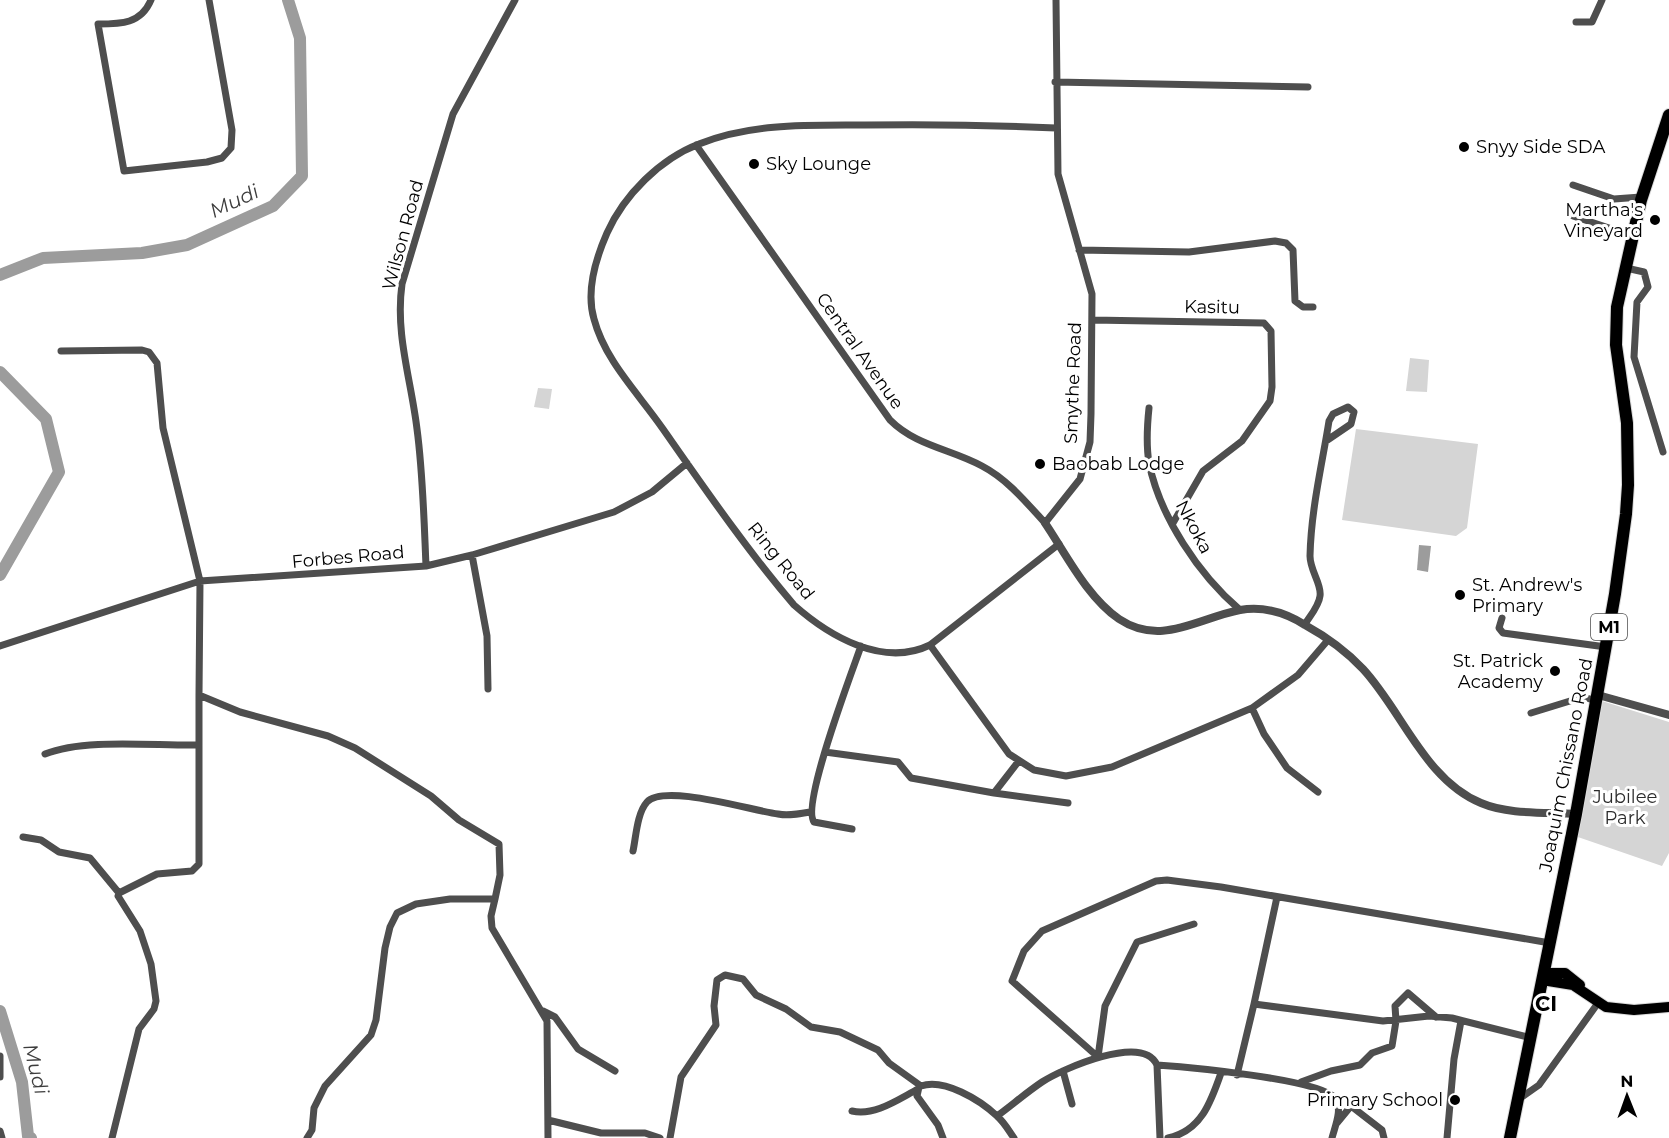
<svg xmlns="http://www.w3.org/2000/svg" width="1669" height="1138" viewBox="0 0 1669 1138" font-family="Montserrat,sans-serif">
	<rect width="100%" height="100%" fill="#fff"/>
	<!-- green -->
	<path fill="#d5d5d5" d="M1410,358L1429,360L1427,392L1406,391Z
		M538,388L552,389L549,409L534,407Z
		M1356,429L1478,444L1467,528L1456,536L1342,520Z
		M1602,701L1669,722V853L1662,866L1575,836Z"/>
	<!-- water -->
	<path fill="#9c9c9c" d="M1419,545L1431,546L1428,572L1417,570Z"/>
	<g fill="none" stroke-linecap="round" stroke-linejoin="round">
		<!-- river -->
		<path stroke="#9c9c9c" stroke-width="12" d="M0,275L43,258L142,253L187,245L273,206L302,176L300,38L288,0
			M0,372L46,419L59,472L0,575
			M0,1011L22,1082L28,1136L31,1138"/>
		<defs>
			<path id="primary" d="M1543,973H1565L1580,985
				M1542,980L1573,985L1606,1007L1634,1010L1669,1007"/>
			<path id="trunk" d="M1510,1138L1576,814L1615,594L1626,514L1628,485L1627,423L1616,345L1617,307L1641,200L1669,115"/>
		</defs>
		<!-- primary casing -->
		<use href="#primary" stroke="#dbdbdb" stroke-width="12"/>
		<!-- trunk casing -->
		<use href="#trunk" stroke="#dbdbdb" stroke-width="14"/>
		<!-- minor -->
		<path stroke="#4e4e4e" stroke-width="7" d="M151,0C141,24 121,24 98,24L124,171L207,162L222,158L231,148L232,130L209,0
			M1576,22H1592L1602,0
			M1055,82L1308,87
			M1056,128C992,125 929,124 865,125C810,125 750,123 699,144C660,159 624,195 607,233C596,258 586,292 594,319C605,361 639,394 663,429C705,489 747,550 794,605C829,636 883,668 930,645L1059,544
			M696,145L890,420C916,446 951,449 982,466C1007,479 1026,502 1045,523L1080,479L1090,442L1091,414L1092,294L1058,174L1056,0
			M1573,185L1614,199L1641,197
			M1573,216L1633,236
			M1079,250L1189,252L1275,241L1286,243L1293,250L1295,301L1303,307H1313
			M1626,268L1644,272L1648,287L1637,302L1634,357L1663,452
			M1092,320L1264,323L1271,331L1272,387L1270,401L1242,441L1203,471L1173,523
			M61,351L142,350L149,352L157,363L163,428L200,581L199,695L240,712L328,736L355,748L431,796L459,820L499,844L500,875L495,899H450L416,904L397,913L390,927L385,948L376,1020L371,1035L325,1086L314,1108L312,1130L307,1138
			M1149,408C1147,427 1146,445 1149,463C1160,517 1199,575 1240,610
			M472,555L487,636L488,689
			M426,566C424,520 423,474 417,429C411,379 395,334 402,284L453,114L515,0
			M1502,618L1499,628L1503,633L1606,647
			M1305,624C1310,616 1319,606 1320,596C1322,584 1310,571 1310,556C1311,510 1322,465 1329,421L1333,414L1348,407L1354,412L1351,424L1326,441
			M930,645L1009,754L1034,770L1066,776L1112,767L1252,708L1298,675L1328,640
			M0,646L200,581L426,566L472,555L614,512L652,492L687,463
			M1252,708L1264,734L1287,768L1318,792
			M1531,713L1583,697L1597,701
			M825,752L898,762L911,778L994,793
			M45,754C85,738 154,746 199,745
			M1018,762L994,793L1068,803
			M852,829L814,822C801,805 852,672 861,646
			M23,837L41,840L59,852L90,858L119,893
			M633,851C636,837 637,813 647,802C664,783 753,811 778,814C789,816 799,814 810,812
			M495,899L491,916L492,928L547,1021L548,1138
			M1254,1004L1277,897
			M543,1011L555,1017L578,1049L615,1071
			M0,1056V1077
			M1098,1057L1012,981L1024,951L1042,931L1156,881L1167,880L1221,887L1550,943
			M1098,1057L1105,1006L1137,942L1194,924
			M1063,1071L1072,1104
			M1237,1075L1254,1004L1383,1021L1429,1016L1452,1018L1531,1038
			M1301,1082L1331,1071L1360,1065L1372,1053L1392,1046L1396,1021L1395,1006L1408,993L1436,1017
			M919,1087L917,1096L938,1125L943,1138
			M1519,1099L1539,1085L1598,1003
			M852,1111C875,1116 897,1100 918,1089
			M997,1116C1012,1105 1027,1092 1042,1082C1062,1069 1143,1033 1157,1065
			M548,1120L601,1133H645L660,1138
			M1337,1123L1351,1106L1382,1130L1384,1138
			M0,1131L2,1138
			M112,1138L139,1029L154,1009L156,1001L151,964L140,931L118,896L119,893L157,874L192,871L199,864V695
			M670,1138L681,1077L716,1025L714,1006L717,980L725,975L743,979L756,995L786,1009L811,1027L840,1032L878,1050L889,1063L921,1086C944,1078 980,1100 997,1116C1004,1122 1009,1131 1014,1138
			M1160,1138L1157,1065C1186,1067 1320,1079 1335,1098C1343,1109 1335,1126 1332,1138
			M1168,1138C1201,1131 1211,1102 1221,1073
			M1447,1138L1454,1059L1461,1021"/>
		<!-- tertiary -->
		<path stroke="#4e4e4e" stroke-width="8" d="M1045,523C1066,554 1087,597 1119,619C1161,647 1198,618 1240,610C1263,606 1286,613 1305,625C1325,636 1347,652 1363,669C1402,711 1425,780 1481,803C1509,815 1546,812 1576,814
			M1598,695L1669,715"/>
		<!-- primary -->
		<use href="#primary" stroke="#000" stroke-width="10"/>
		<!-- trunk -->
		<use href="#trunk" stroke="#000" stroke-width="12"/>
	</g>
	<!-- markers -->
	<g fill="#000" stroke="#fff" stroke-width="2">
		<circle cx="1464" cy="147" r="6"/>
		<circle cx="754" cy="164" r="6"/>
		<circle cx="1655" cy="220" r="6"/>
		<circle cx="1040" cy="464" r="6"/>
		<circle cx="1460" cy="595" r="6"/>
		<circle cx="1555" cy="671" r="6"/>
		<circle cx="1455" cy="1100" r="6"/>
	</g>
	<g text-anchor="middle" stroke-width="6" stroke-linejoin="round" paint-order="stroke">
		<!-- shield labels -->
		<rect fill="#fff" stroke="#4c4c4c" stroke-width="1.5" x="1591" y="614" width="36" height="26" rx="4.5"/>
		<g font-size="16" font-weight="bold" fill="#000">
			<text x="1609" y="633">M1</text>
		</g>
		<!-- poi labels -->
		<g font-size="18" fill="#000" stroke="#fff" text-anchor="start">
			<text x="1476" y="153">Snyy Side SDA</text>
			<text x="766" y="170">Sky Lounge</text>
			<text x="1643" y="216" text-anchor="end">Martha's<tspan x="1643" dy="21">Vineyard</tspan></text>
			<text x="1052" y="470">Baobab Lodge</text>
			<text x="1472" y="591">St. Andrew's<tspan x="1472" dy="21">Primary</tspan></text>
			<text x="1543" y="667" text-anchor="end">St. Patrick<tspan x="1543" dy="21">Academy</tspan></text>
			<text x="1443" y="1106" text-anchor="end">Primary School</text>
		</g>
		<!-- street labels -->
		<g font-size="18" fill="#000" stroke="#fff">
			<text transform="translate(403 235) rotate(-75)" y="6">Wilson Road</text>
			<text transform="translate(1212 307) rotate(1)" y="6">Kasitu</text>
			<text transform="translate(860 351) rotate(55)" y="6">Central Avenue</text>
			<text transform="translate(1073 383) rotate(-88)" y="6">Smythe Road</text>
			<text transform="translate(1194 527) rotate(62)" y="6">Nkoka</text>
			<text transform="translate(348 557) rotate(-5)" y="6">Forbes Road</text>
			<text transform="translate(781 561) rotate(51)" y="6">Ring Road</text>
			<text transform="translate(1566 765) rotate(-79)" y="6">Joaquim Chissano Road</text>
		</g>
		<!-- park labels -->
		<g font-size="18" fill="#2c2c2c" stroke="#fff">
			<text x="1625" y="803">Jubilee<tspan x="1625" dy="21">Park</tspan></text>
		</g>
		<!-- water labels -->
		<g font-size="20" font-style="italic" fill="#3d3d3d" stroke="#fff">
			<text transform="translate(234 201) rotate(-25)" y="7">Mudi</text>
			<text transform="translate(36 1069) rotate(76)" y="7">Mudi</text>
		</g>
		<!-- quarter labels -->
		<g font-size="21" font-weight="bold" fill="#000" stroke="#fff">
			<text x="1546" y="1011">CI</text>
		</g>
	</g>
	<!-- north arrow -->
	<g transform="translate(1627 1096) rotate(359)" stroke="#ffffff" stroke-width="4.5" paint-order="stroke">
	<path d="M0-4.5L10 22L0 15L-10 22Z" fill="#000000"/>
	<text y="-9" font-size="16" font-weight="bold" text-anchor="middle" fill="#000000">N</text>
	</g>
</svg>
